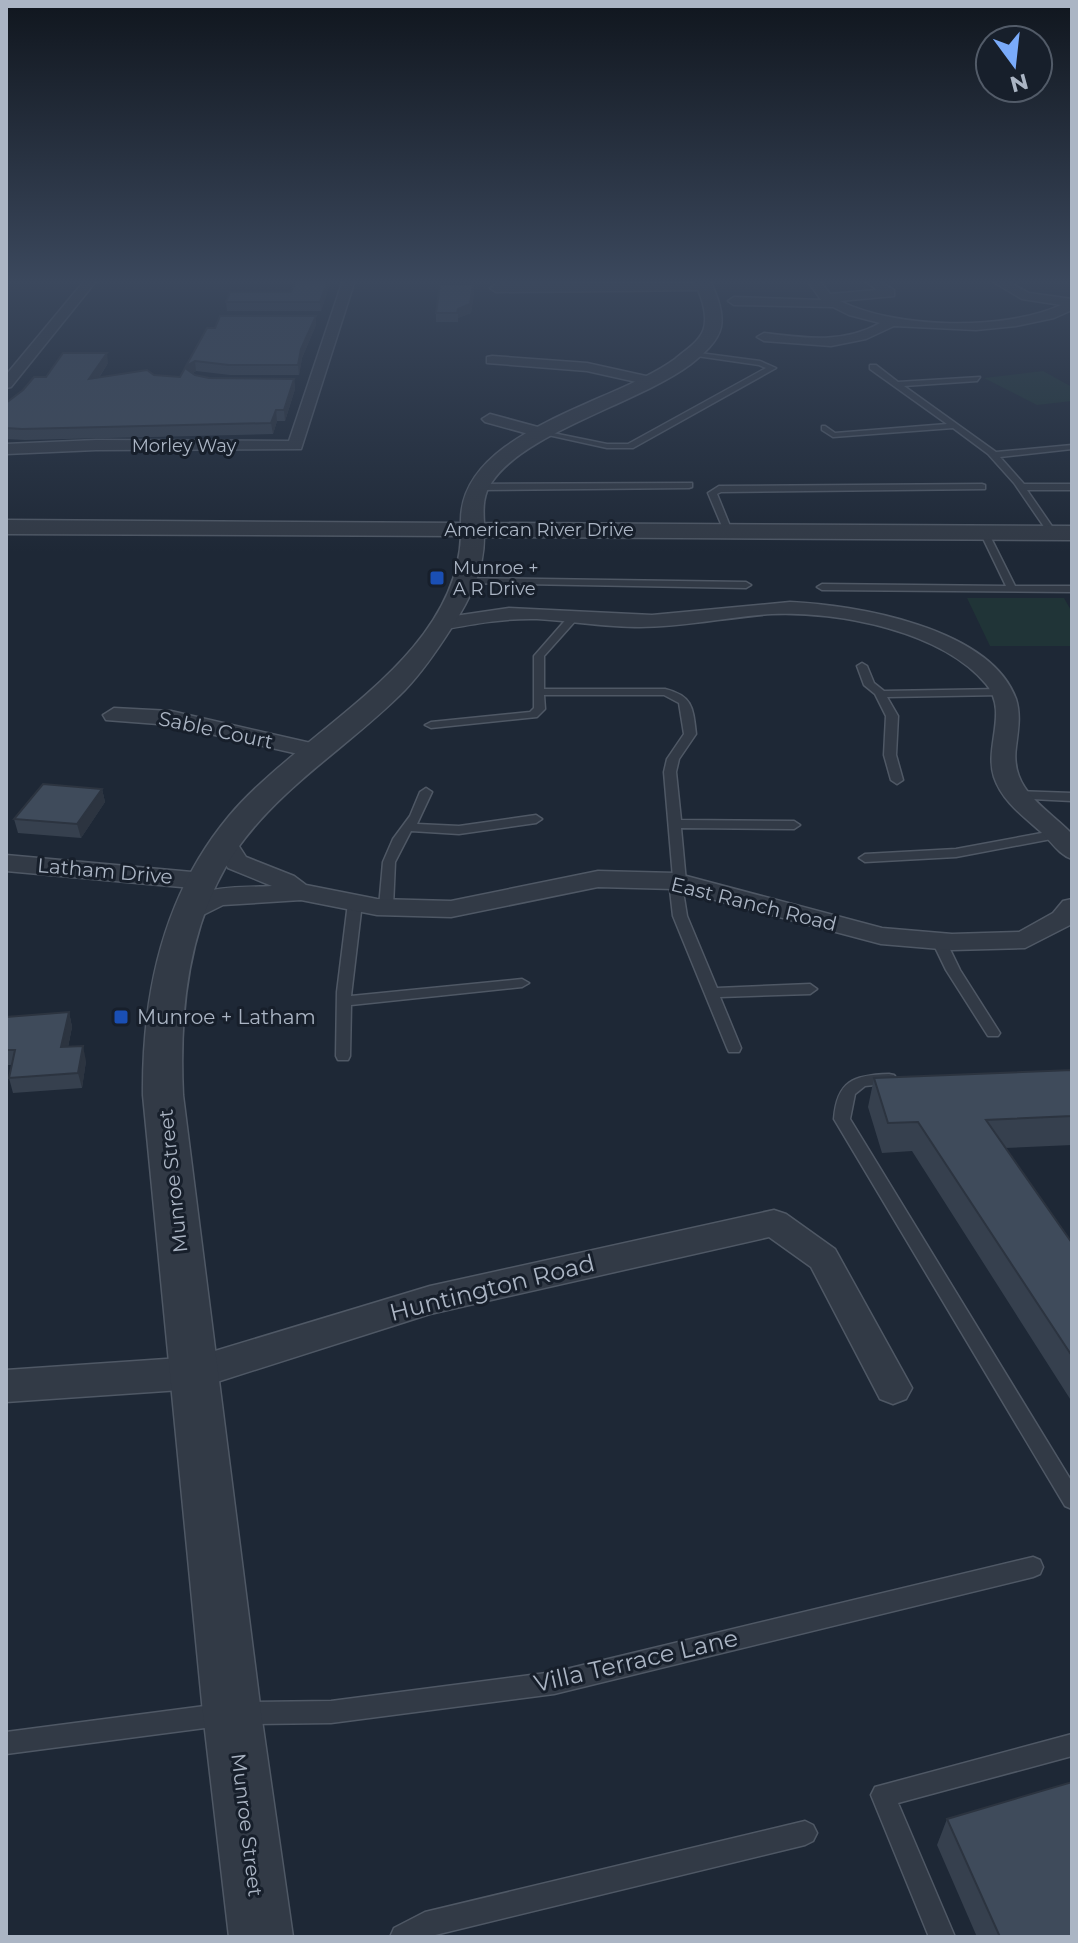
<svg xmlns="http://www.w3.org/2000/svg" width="1078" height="1943" viewBox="0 0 1078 1943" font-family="Montserrat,sans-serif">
	<rect width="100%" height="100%" fill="#1e2836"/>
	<!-- green -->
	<path fill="#203437" d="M1043,371L1072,387V401L1037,405L984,378Z
		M967,598H1064L1072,612V646H990Z"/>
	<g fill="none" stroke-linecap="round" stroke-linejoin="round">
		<defs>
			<path id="service" d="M692,352L760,361L776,368L633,448H607L539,433L543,431L607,444H628L766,368L759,365L690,355Z
				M870,365H876L898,382L980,377L977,381L904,386L996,452L1072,445V449L1000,457L1024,484H1072V490H1027L1056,532L1055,534H1049L1014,483L988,454L953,428L833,437L822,430V426H825L835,433L947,424L870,369Z
				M692,483V487L689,488L476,490L472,487L476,484Z
				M982,484L985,485V489L721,492L717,494L732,531L728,534L724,531L708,493L719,486Z
				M984,529L988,532L1015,586H1072V592L822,590L817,587L822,584L1006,586L980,532Z
				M465,578L746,582L751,585L746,588L462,583L460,581Z
				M573,615L578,618L544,656V689H665C693,696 693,708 696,734L679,759L676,772L681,820L794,821L800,825L794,829L681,828L686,882L682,885L687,916L717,988L810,984L817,989L810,994L720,997L741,1048L739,1052H729L727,1048L673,916L669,881L673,878L664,772L667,759L684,734L679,703L664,695H544L545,709L537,717L431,728L425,725L431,722L530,712L534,708V656L569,616Z
				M862,663L867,666L874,683L884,691L1002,689L1007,692L1002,695L887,697L898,716L896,755L903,780L897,784L891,780L884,755L886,716L875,694L864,685L857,666Z
				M426,788L432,792L417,824L459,826L536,815L542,819L536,823L459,834L411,831L395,862L393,907L386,911L381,910L379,907L383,862L393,839L410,816L420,792Z
				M1016,791L1072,793V801L1012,798L1010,795Z
				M1058,830L1062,831L1064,834L1062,837L956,857L865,862L859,858L865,854L956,849Z
				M355,899L362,903L351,996L522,979L529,983L522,987L351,1005L350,1056L348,1060H338L336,1056L337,992L348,903Z
				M939,937L946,941L960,970L1000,1033L998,1036H988L946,970L932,941Z
				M889,1074L894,1075L897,1079L894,1083L865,1086L855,1094L850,1119L1072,1482V1509L1065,1506L834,1119C837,1081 853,1075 889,1074Z
				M1033,1557L1040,1560L1043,1567L1040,1574L1033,1577L554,1694L331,1723L244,1724L236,1721L233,1713L236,1705L244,1702L331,1701L554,1672Z
				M220,1704L228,1707L231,1715L228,1723L220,1726L6,1754V1732Z
				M1072,1734V1756L898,1803L955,1937H929L871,1795L875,1787Z
				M805,1821L813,1825L817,1833L813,1841L805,1845L427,1937H390L394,1928L425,1912Z"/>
			<path id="minor" d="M85,280H97L11,387L6,388V375Z
				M343,280H355L301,449L96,450L6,454V444L96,440L289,441Z
				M807,280H819L830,294L877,290L865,281L878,280L894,290V296L840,301C897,329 1003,331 1061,305L1022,299L990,280H1005L1029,293L1072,299V310L1054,318L1016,326L976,330L894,326L866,339L831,346L764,341L757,337L764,333C804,338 843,344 880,323L849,315L833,307L734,305L728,301L734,297L821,300Z
				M705,283L711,287L709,290L496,292L490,288L496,284Z
				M492,356L587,363L655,378L657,381L650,385L587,371L487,363V357Z
				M490,414L549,430L551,433L543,438L485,422L482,419Z
				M790,602C855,605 990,627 1016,699C1021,715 1018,731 1016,747C1010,791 1046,807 1072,834V859C1059,855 1051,841 1041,832C1023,816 1002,801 994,777C984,746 1009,712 986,684C942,631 838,611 772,614C728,617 684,627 640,627C605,627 571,621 537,619C505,618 473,624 441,630L431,624L441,618L509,608L652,615Z
				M114,708L171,711L324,746L327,751L324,756L316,758L171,725L106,720L103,715Z
				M226,837L235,840L246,857L294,876L306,885L377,899L451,901L598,871L675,873L882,928L952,934L1019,932L1053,913L1063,901L1072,899V924L1025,948L952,950L881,944L674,889L598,887L451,917L377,915L301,900L223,905L201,916H183L179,910C197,883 243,888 272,886L228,868L213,845L217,840Z
				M6,855L203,873L212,875L216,881L212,887L203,889L6,871Z
				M774,1210L786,1214L835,1249L912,1388L906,1399L893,1404L880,1399L811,1267L769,1237L430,1314L195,1389L6,1402V1370L195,1357L430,1286Z"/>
			<path id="tertiary" d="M694,280H710C716,294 724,311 721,327C718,342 702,355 691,364C639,403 525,432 492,482C483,494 483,508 484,523L1072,526V540L484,537C484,571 470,599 452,627C438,649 423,671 405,690C351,745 282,785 237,849C188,920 179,1012 183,1095L261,1713L293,1937H229L203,1713L143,1095C142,994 163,895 229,816C301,730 456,662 461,536L6,534V520L461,523C458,431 614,404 675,359C685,350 700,342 704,328C708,312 700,294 694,280Z"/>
		</defs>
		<!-- service casing -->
		<use href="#service" stroke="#4f5865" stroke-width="3"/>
		<!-- minor casing -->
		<use href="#minor" stroke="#4f5865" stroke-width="3"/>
		<!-- tertiary casing -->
		<use href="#tertiary" stroke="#4f5865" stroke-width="3"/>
		<!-- service -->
		<use href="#service" fill="#323a46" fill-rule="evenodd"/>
		<!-- minor -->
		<use href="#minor" fill="#323a46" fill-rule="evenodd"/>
		<!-- tertiary -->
		<use href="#tertiary" fill="#323a46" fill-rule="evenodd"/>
	</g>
	<!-- wall -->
	<path fill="#36404e" d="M330,284L321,311H227L226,302Z
		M473,284L474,293L471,313L458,318V322H436V313Z
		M316,325L302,358L299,375H230L196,371L193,373L195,375L209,378L294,379L295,389L285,421H277L273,434L25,440L6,439V403L46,377L108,363L99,378L154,375L180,377L186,368L207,328Z
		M102,789L105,802L81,838L18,833L14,819Z
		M69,1012L72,1027L68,1047L86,1061L82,1088L13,1093L9,1078L12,1065H6V1017Z
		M1072,1070V1145L1005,1148L1072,1243V1402L912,1151L882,1153L868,1107L874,1078Z
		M947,1819L1072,1937H977L937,1845Z"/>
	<!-- shaded-wall -->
	<path fill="#2c3440" d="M328,280H330V284L321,311L320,302Z
		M473,284L474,293L471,313L458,318V322V309Z
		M316,316V325L302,358L299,375L298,365L301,349Z
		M107,353L108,363L91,389L89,379Z
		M195,361L196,371L187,376L186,366Z
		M294,379L295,389L285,421L284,410Z
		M276,410L277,421L273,434L271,423Z
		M102,789L105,802L81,838L77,824Z
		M69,1012L72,1027L65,1062L61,1047Z
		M83,1046L86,1061L82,1088L78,1073Z"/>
	<!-- building -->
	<path fill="#3f4b5b" stroke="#2c3440" stroke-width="2" d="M296,280H328L320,302H226L230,292H291Z
		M440,284H473L470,304L458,309L457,313H436Z
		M220,316H316L301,349L298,365H229L195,361L186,366L207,328H215Z
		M63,353H107L89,379L147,370L154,375L180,377L185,368L195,375L209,378L294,379L284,410H276L271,423L22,429L6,428V403L23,390L34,377H46Z
		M43,784L102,789L77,824L14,819Z
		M69,1012L61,1047L83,1046L78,1073L9,1078L15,1050H6V1017Z
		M1072,1070V1116L986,1120L1072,1243V1356L918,1122L888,1123L874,1078Z
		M1072,1782V1937H1000L947,1819Z"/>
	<!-- sky -->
	<linearGradient id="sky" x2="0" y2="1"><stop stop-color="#10161e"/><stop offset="0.51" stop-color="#3b485d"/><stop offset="1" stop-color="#3b485d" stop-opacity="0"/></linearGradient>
	<rect width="1078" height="552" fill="url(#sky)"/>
	<!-- markers -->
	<g fill="#1a4fb4" stroke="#171f2b" stroke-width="3">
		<rect x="429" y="570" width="16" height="16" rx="4"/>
		<rect x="113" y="1009" width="16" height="16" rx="4"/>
	</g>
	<g text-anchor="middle" stroke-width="6" stroke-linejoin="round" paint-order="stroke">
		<!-- far-street labels -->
		<g font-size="18" fill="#abb5c4" stroke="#171f2b">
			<text x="184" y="452">Morley Way</text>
			<text x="539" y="536">American River Drive</text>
		</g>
		<!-- far-poi labels -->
		<g font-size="18" fill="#abb5c4" stroke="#171f2b" text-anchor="start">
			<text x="453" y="574">Munroe +<tspan x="453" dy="21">A R Drive</tspan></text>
		</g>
		<!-- street labels -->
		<g font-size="20" fill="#abb5c4" stroke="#171f2b">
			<text transform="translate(216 730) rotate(12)" y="7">Sable Court</text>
			<text transform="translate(105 871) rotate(5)" y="7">Latham Drive</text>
			<text transform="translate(754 904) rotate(14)" y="7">East Ranch Road</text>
			<text transform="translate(173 1181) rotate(-96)" y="7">Munroe Street</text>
			<text transform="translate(247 1825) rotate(83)" y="7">Munroe Street</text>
		</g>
		<!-- poi labels -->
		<g font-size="20" fill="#abb5c4" stroke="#171f2b" text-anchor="start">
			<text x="137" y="1024">Munroe + Latham</text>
		</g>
		<!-- near-street labels -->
		<g font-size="24" fill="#abb5c4" stroke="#171f2b">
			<text transform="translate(492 1288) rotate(-14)" y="8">Huntington Road</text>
			<text transform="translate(636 1661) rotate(-13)" y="8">Villa Terrace Lane</text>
		</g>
	</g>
	<!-- border -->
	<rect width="1078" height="1943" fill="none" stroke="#abb5c4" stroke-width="16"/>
	<!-- north arrow -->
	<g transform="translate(1014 64) rotate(165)"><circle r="38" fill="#171f2b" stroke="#525b68" stroke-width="2"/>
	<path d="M0-6L14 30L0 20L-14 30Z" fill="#7aabfa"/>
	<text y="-12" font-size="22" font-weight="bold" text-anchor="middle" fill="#abb5c4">N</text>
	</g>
</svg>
